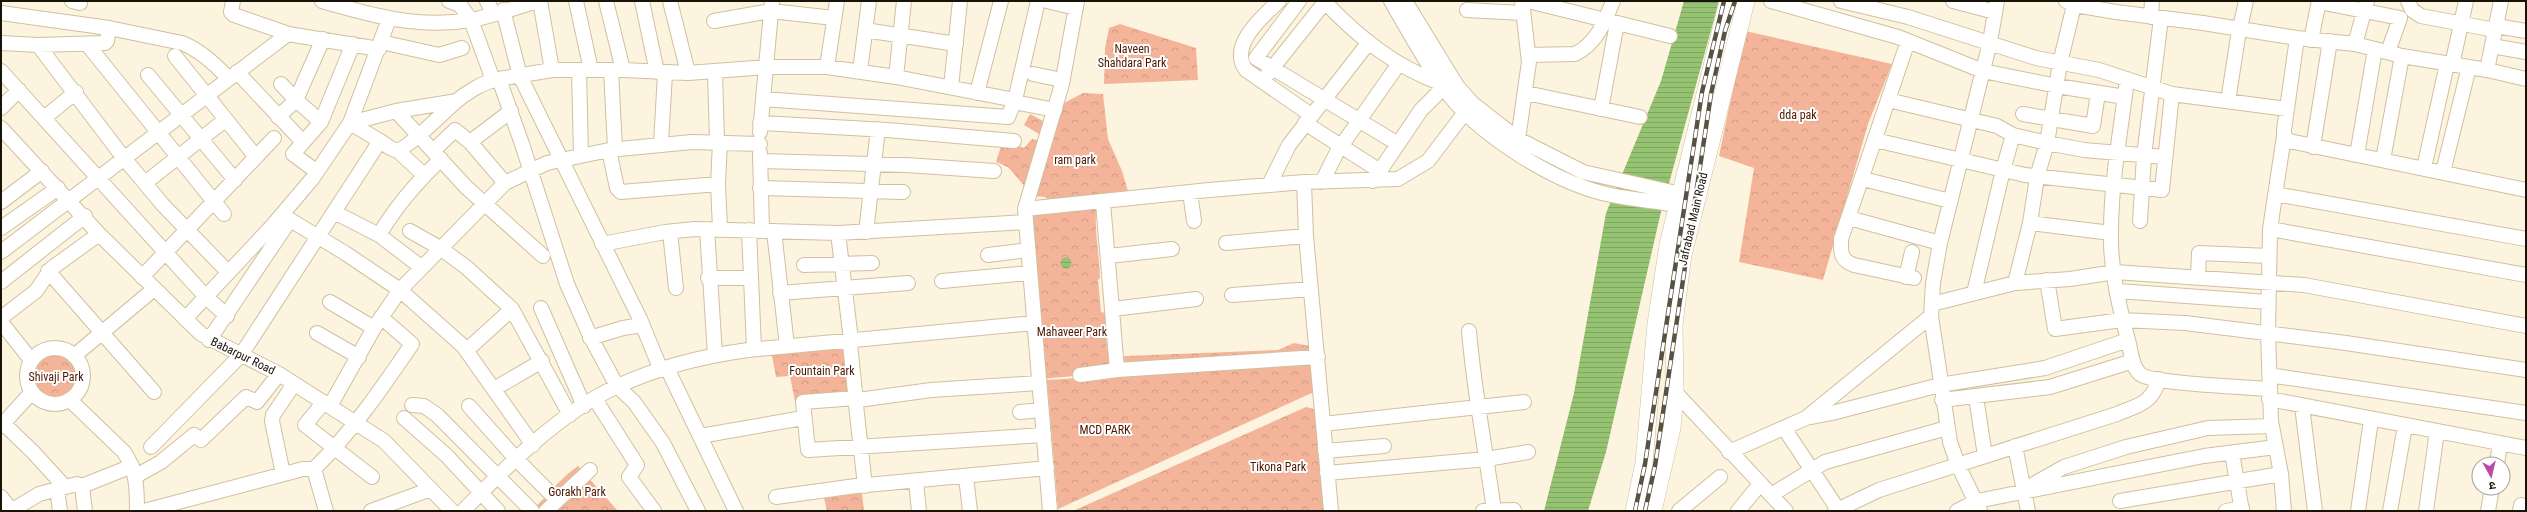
<svg xmlns="http://www.w3.org/2000/svg" width="2527" height="512" viewBox="0 0 2527 512" font-family="'Roboto Condensed','Noto Sans Devanagari',sans-serif">
	<defs>
		<pattern id="park-crowns" width="20" height="18" patternUnits="userSpaceOnUse"><rect width="20" height="18" fill="#f4b49a"/><path d="M2 6a3 3 0 1 1 6 0M12 15a3 3 0 1 1 6 0" fill="none" stroke="#d09a83"/></pattern>
		<pattern id="water-rules" width="6" height="5" patternUnits="userSpaceOnUse"><rect width="6" height="5" fill="#95c372"/><path d="M0 2.5h6" fill="none" stroke="#80a761"/></pattern>
	</defs>
	<rect width="100%" height="100%" fill="#fdf4df"/>
	<!-- park -->
	<path fill="url(#park-crowns)" d="M1120,24L1196,48L1198,80L1104,84L1105,48L1109,28Z
		M1745,31L1892,64L1868,124L1823,280L1739,262L1754,168L1719,156Z
		M1083,93L1103,94L1108,139L1122,171L1128,191L1126,195L1050,201L1045,197L1033,196L1008,167L996,162L1003,140L1024,148L1032,139L1041,141L1042,136L1024,125L1030,114L1043,121L1049,111Z
		M1097,207C1093,218 1100,262 1100,278L1098,280L1101,312L1105,313L1107,350L1113,358L1112,370L1086,375L1041,379L1027,210Z
		M851,342L849,396L795,402L790,376L776,377L771,350Z
		M1294,343L1309,346L1314,392L1058,509L1047,380L1109,376L1125,356L1278,350Z
		M30 377a25 25 0 1 1 50 0a25 25 0 1 1-50 0Z
		M1306,407L1318,410L1327,511H1073Z
		M578,466L618,511H531C547,497 561,477 578,466Z
		M862,493L864,511H827L824,498Z"/>
	<!-- water -->
	<path fill="url(#water-rules)" d="M1684,1H1719L1660,216L1606,452L1588,511H1544L1574,393L1606,213L1661,81Z
		M1060.5 263a5.5 5.5 0 1 1 11 0a5.5 5.5 0 1 1-11 0Z"/>
	<g fill="none" stroke-linecap="round" stroke-linejoin="round">
		<defs>
			<path id="minor" d="M72,1L80,3
				M233,1L231,12L234,15L289,34
				M322,1C371,15 418,29 470,20C492,17 516,7 538,1
				M449,1L460,5L471,20L493,80
				M487,1L493,13
				M540,1L552,70
				M576,1L591,70
				M606,1L623,70
				M642,1L657,72
				M670,1L688,73
				M1047,1L1076,8
				M1279,1C1262,17 1228,46 1246,70L1311,115
				M1299,1L1256,58L1398,144
				M1324,1C1358,37 1394,66 1440,83
				M1391,1C1408,30 1424,60 1443,87C1476,134 1556,184 1611,195C1633,200 1656,201 1678,205
				M1405,1L1457,86L1472,103L1518,139L1583,172L1681,194
				M1528,1L1670,36
				M1771,1L1898,37L1983,71L2057,86L2125,97
				M1841,1L1908,17L2036,58L2099,70L2172,94L2287,109
				M1953,1L1995,12
				M2066,1L2075,5L2116,12L2203,23L2297,38L2355,44L2402,56L2487,70L2526,79
				M2408,1L2412,10L2421,16L2495,30
				M2319,2L2400,18L2388,52
				M503,10L520,76L640,319L661,370
				M1467,10L1522,13
				M1,13L109,28L182,43C200,50 215,64 228,78
				M2151,17L2152,1
				M714,21L771,11L834,18
				M2496,26L2526,31
				M865,30L956,44
				M2297,38L2284,130V136L2289,141L2526,190
				M2311,40L2319,1
				M1908,41L1841,239C1841,253 1840,260 1854,265L1914,278
				M381,42L439,55L462,48
				M1,43L38,45L105,43L107,41L109,28
				M87,44L224,214
				M2355,44L2367,1
				M38,45L123,157L163,205L228,272
				M2492,46L2526,52
				M1528,55L1575,54C1596,44 1605,22 1613,1
				M175,56L256,157
				M2452,65L2466,1
				M827,67L837,1
				M579,70L581,155
				M611,70L615,149
				M2487,70L2501,1
				M1,71L205,296L227,316
				M860,71L869,1
				M237,72L302,141
				M715,72L717,142
				M1033,74L1062,80
				M148,75L235,180
				M1267,75L1325,2
				M896,77L904,1
				M499,79L552,70H623L688,73L766,67H827L896,77L1015,100
				M2127,79C2121,130 2111,181 2111,232C2110,268 2119,306 2128,340C2131,350 2131,366 2140,374C2151,384 2248,387 2269,389
				M951,87L960,1
				M977,93L1001,1
				M1526,93L1640,117
				M763,99L1008,117L1015,100L1038,1
				M1888,100L1997,126L2013,135L2047,143L2084,150L2165,157
				M2228,101L2238,37L2246,1
				M1014,102L1055,110
				M1,108L19,90
				M1601,109L1617,23
				M396,111L466,187L543,256
				M2023,114L2093,126L2098,93
				M278,117L296,100L281,84
				M44,118L76,92
				M321,122L296,100L323,39
				M760,123L887,130L1014,141
				M1305,123L1380,171
				M1,128L99,234L201,334L279,374L384,441L452,511
				M760,132L772,1
				M1875,140L2025,175L2162,190L2172,94
				M380,141C384,143 391,150 396,150C405,151 444,112 453,104C465,93 483,82 499,79L522,144L567,284L591,338L617,386L634,402L663,443L698,511
				M661,144L665,73
				M1517,146L1529,62L1522,1
				M2313,147L2330,41
				M397,150L424,175
				M434,150L455,130L470,142
				M609,150L617,188L621,192L718,184
				M760,153L762,230
				M2357,155L2375,49
				M2383,160L2402,56
				M760,161L906,165L994,171
				M2424,168L2447,64
				M317,172L293,154L321,122L353,44
				M2443,172L2469,67
				M1863,179L1950,201
				M1373,181L1421,110L1443,88
				M1304,182L1306,236L1331,511
				M1322,182L1337,152L1398,65
				M145,183L225,120
				M505,183L470,142L511,111
				M1269,185L1289,145L1369,42
				M760,188L903,192
				M1190,192L1194,221
				M2275,194L2526,239
				M1,202L42,171
				M1103,202L1117,370
				M1025,209L1062,84L1077,1
				M334,212L379,235C396,206 416,183 441,159
				M282,215L345,253L400,290L463,346L533,445
				M1849,218L1940,243
				M2140,221L2144,156L2161,18
				M2030,223L2111,233
				M1,228L58,188
				M707,229L715,355
				M720,229L718,184L720,142
				M2270,229L2526,275
				M749,230L754,349
				M410,231L440,248L466,267L512,309L570,415
				M774,231L787,346
				M670,232L676,288
				M866,232L878,129
				M838,233L851,340
				M379,235L421,267
				M1226,243L1306,236
				M602,244L665,232L695,229L838,233L1026,222
				M1,252L288,34L379,49
				M988,255L1028,250
				M1109,256L1172,249
				M804,265L872,263
				M48,271L154,392
				M142,277L274,138
				M1906,277L1912,252
				M2198,277L2199,253L2269,256
				M708,278H749
				M2047,280L2055,329L2122,320L2185,323L2346,343L2526,370
				M942,281L1029,273
				M1,282L85,216
				M2015,283L2030,223L2037,177L2047,143L2060,63L2075,1
				M2118,291L2268,302
				M780,293L908,283
				M1974,293L2003,170L2013,135
				M1232,295L1311,289
				M330,302L374,328
				M1932,304L2015,283L2070,279L2115,272L2304,285L2526,326
				M541,308L584,406
				M1113,309L1196,299
				M1,318L36,291L52,268L99,234
				M185,319L273,225L312,179L350,123L396,111L457,101
				M1,322L31,360
				M1469,331C1474,392 1486,451 1494,511
				M317,333L359,357
				M590,338L623,328L642,325
				M209,340L290,220
				M850,344L856,402
				M27 376a28 28 0 1 1 56 0a28 28 0 1 1-56 0Z
				M467,350L512,309
				M74,356L154,289
				M667,368L736,511
				M1080,375L1117,370L1318,357
				M2269,375L2526,413
				M494,389L542,361
				M1675,392L1786,511
				M1976,397L1985,456
				M856,398L803,402L808,450L1044,435
				M595,399L637,465L629,477L654,511
				M2269,399L2526,448
				M70,400L124,452C137,471 137,489 137,511
				M1942,400L2050,387L2133,361
				M324,402L305,425L372,477
				M412,405L424,406L437,415L532,511
				M330,406L374,328L400,290L505,183L547,163L609,150L692,142L760,144
				M469,406L517,460L557,500
				M2302,406L2315,511
				M1020,412L1041,410
				M404,418L447,456L498,511
				M1806,418L1832,413L1940,385L2045,368L2128,340
				M3,423L33,452L64,486
				M1323,424L1524,402
				M1,426L32,392
				M1784,428L1839,511
				M700,436L803,418
				M2015,446L2028,511
				M151,447L241,355L380,141L350,123L389,19
				M1325,451L1384,446
				M1729,452L1806,418L1931,316
				M2232,453L2242,511
				M2497,464L2500,443
				M314,469L326,511
				M1327,473L1487,459L1528,452
				M283,474L272,421L273,415L294,384
				M136,476L161,462L194,435L201,440L246,397L257,402L279,374
				M966,477L970,511
				M916,482L919,511
				M82,486L132,466
				M865,486L856,405L858,400L931,390L1039,383
				M57,488L60,511
				M2025,489L2064,467L2126,447L2208,428L2272,426
				M1771,495L1825,462L1947,428
				M1,497L12,511
				M776,497L856,486L1047,468
				M2120,501L2281,474
				M11,511L39,494L77,484L82,486L85,511
				M144,511L303,469H314C352,432 382,388 412,344L381,317
				M371,511L431,489
				M463,511C507,466 560,412 618,386C659,367 704,356 748,350L1034,323
				M546,511L590,470
				M1050,511L1025,209L1209,190L1304,182L1398,179L1428,161L1472,103
				M1483,511L1514,510
				M1679,511L1720,477
				M1738,511L1760,484
				M1835,511L1879,490L2117,414C2138,405 2152,404 2159,379
				M1957,511L1977,501L2204,456L2276,447
				M1980,511L1958,465L1950,442L1931,316L1933,283L1940,243L1990,42L1997,1
				M2226,511L2242,508
				M2284,511L2281,474L2271,421L2268,333L2270,229L2284,136
				M2358,511L2371,420
				M2390,511L2405,426
				M2426,511L2437,431
				M2488,511L2492,488
				M2520,511L2521,505"/>
			<path id="major" d="M1634,511L1644,463L1656,324L1668,245L1728,1
				M1653,511L1672,428L1675,392L1674,324L1683,255L1746,1"/>
		</defs>
		<!-- minor casing -->
		<use href="#minor" stroke="#cfc19e" stroke-width="16"/>
		<!-- major casing -->
		<use href="#major" stroke="#cfc19e" stroke-width="18"/>
		<!-- minor -->
		<use href="#minor" stroke="#fff" stroke-width="14"/>
		<!-- major -->
		<use href="#major" stroke="#fff" stroke-width="17"/>
		<defs>
			<path id="rail" d="M1635,511L1645,464L1702,92L1724,1
				M1645,511L1655,466L1711,94L1725,31L1735,1"/>
		</defs>
		<!-- rail casing -->
		<use href="#rail" stroke="#585243" stroke-width="4.5"/>
		<!-- rail -->
		<use href="#rail" stroke="#fff" stroke-width="3" stroke-dasharray="9" stroke-linecap="butt"/>
	</g>
	<g text-anchor="middle" stroke-width="4" stroke-linejoin="round" paint-order="stroke">
		<!-- park labels -->
		<g font-size="12" fill="#4d1700" stroke="#fff">
			<text x="1132" y="53">Naveen<tspan x="1132" dy="14">Shahdara Park</tspan></text>
			<text x="1798" y="119">dda pak</text>
			<text x="1075" y="164">ram park</text>
			<text x="1072" y="336">Mahaveer Park</text>
			<text x="822" y="375">Fountain Park</text>
			<text x="56" y="381">Shivaji Park</text>
			<text x="1105" y="434">MCD PARK</text>
			<text x="1278" y="471">Tikona Park</text>
			<text x="577" y="496">Gorakh Park</text>
		</g>
		<!-- street labels -->
		<g font-size="12" fill="#181307" stroke="#fff">
			<text transform="translate(1693 219) rotate(-77)" y="4">Jafrabad Main Road</text>
			<text transform="translate(243 356) rotate(26)" y="4">Babarpur Road</text>
		</g>
	</g>
	<!-- border -->
	<rect width="2527" height="512" fill="none" stroke="#181307" stroke-width="4"/>
	<!-- north arrow -->
	<g transform="translate(2491 476) rotate(172)"><circle r="19" fill="#ffffff" stroke="#a3a19c"/>
	<path d="M0-3L7 15L0 10L-7 15Z" fill="#bd4ba5"/>
	<text y="-6" font-size="11" font-weight="bold" text-anchor="middle" fill="#181307">उ</text>
	</g>
</svg>
